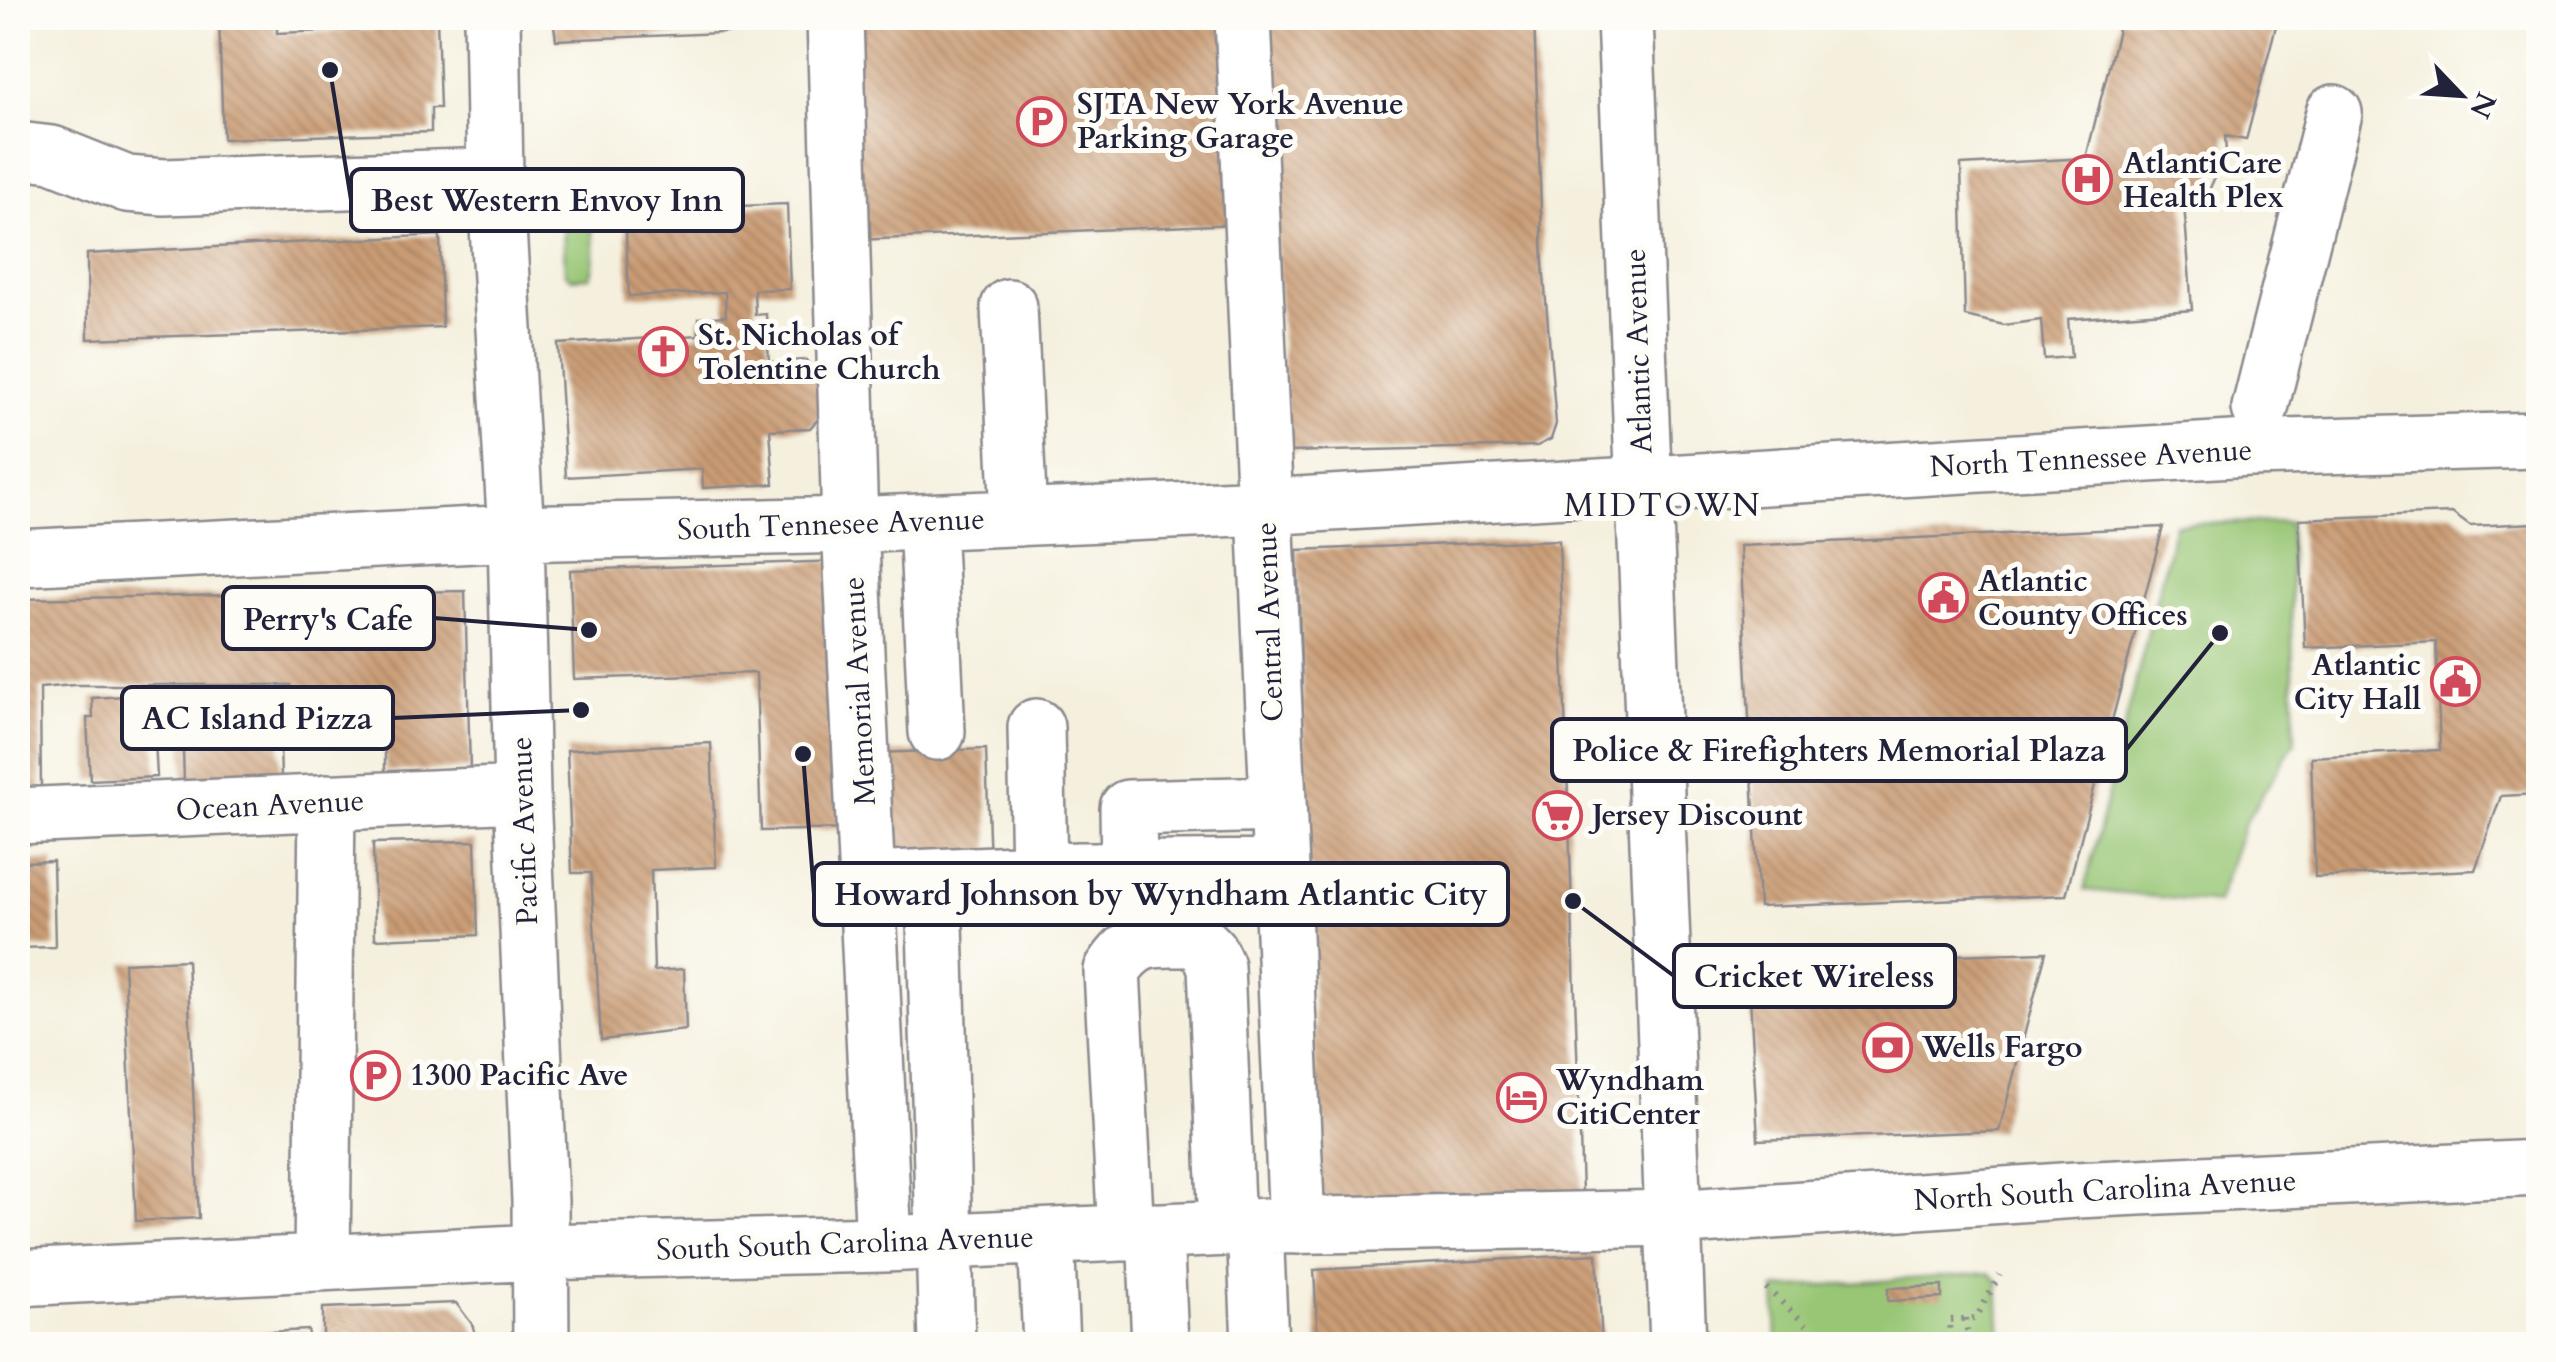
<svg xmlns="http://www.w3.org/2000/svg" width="2556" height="1362" viewBox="0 0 2556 1362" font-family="Cardo,serif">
	<defs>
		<pattern id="building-back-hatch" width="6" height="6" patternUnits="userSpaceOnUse" patternTransform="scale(2.5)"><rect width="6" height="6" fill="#ca9c75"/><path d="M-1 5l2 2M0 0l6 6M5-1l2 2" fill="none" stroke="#a47f61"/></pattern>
	</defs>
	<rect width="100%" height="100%" fill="#fdfcf7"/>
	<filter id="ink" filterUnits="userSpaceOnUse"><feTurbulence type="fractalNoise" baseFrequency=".01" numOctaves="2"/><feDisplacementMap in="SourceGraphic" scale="20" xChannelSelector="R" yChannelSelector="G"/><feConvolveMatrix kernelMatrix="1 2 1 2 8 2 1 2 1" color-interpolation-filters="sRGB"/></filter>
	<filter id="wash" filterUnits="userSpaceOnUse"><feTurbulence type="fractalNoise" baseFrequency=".0048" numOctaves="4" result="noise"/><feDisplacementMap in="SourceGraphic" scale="40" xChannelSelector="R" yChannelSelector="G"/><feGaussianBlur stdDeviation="2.25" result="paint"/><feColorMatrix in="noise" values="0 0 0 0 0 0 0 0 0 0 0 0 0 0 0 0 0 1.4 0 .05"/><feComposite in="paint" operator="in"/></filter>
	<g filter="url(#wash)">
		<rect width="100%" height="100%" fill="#f5f0de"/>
		<!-- green -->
		<path fill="#98c675" stroke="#5d7458" stroke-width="2.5" d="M586,217C596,230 596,262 590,277L571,278L565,273L563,225L568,218Z
			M2289,522L2295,742L2244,824L2217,903L2084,890L2175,524Z
			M1989,1273L1998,1281L2001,1344H1777L1775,1289Z"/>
		<g id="blocks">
			<!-- building -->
			<path fill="url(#building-back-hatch)" d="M219,18H277V33L378,29V18H437L440,108H431V132L223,139Z
				M553,18H788L790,30L556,40Z
				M846,18H1228L1238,224L855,240Z
				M1263,18H1534L1543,264L1556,424L1551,439L1537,446L1288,452Z
				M2121,18H2278L2246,140L2225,136L2226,153L2210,188L2202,194L2183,190L2192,310L2068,319L2071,357L2044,359L2041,320L2004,325L1965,316L1961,165L2086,158Z
				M787,204L790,289L754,290L755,315L766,314L769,362L806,360L823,379L819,418L810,428L770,430L774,484L703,488L702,469L566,477L558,344L699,335V318L726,316L725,292L629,296L625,211Z
				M440,235L442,327L88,339L87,254Z
				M2535,503H2538V794L2501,796L2475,870L2315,877L2311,757L2440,750L2438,697L2436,642L2305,648L2299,519L2452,513L2470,526L2535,523Z
				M2163,527L2066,895L1759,907L1740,546Z
				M1559,540L1582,1192L1320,1202L1297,550Z
				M842,561L849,829L761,831L756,673L574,679L570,570Z
				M465,591L470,769L385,772V721L291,722V685H74L40,688L41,790H18V599Z
				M278,690L281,776L184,781L181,691Z
				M144,695L146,721H154L157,777L90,780L87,718H93L92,698Z
				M711,743L716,867L651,870L654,971L684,969L686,1030L601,1040L591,873H572L567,750Z
				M986,749L990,866L880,870L877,753Z
				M475,841L478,935L375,939L373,843Z
				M53,861L55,947L18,948V862Z
				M2046,952L1999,1131L1758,1140L1748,962Z
				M187,960L199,1218L136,1221L124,963Z
				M1597,1254L1602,1344H1318L1314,1270Z
				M1942,1286V1298L1888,1301V1288Z
				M456,1303L472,1324L478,1344H323V1308Z
				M308,1330L311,1344H109V1340Z"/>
		</g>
	</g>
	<g filter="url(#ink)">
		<use href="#blocks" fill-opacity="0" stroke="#8c898c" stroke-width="2.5"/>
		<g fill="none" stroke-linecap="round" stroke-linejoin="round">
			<defs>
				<path id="minor" d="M492,18L495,176L516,533L522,794L540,1201L541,1344
					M835,18L850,525L884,1244
					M1243,18L1297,1226
					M18,150L52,154L127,184L164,187L495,176
					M1009,307L1019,518
					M2260,408L2334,113
					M927,522L937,732
					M18,558L516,533L850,525L1264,507L2249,448L2538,440
					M1036,727L1039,872
					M18,816L522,794
					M1129,870L1128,808L1277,804
					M870,880L1079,870L1280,868
					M935,923L947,1344
					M1255,1227L1260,1344
					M1155,1231L1160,1344
					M1126,1233L1112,971C1136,932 1156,940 1197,939L1209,951L1216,966L1227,1228
					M1046,1237L1051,1344
					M322,1261L327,802
					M18,1278L538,1252L884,1244L1271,1226L1673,1218L2076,1190L2538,1168"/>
				<path id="highway" d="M1625,18L1678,1344"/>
			</defs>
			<!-- minor casing -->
			<use href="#minor" stroke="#8c898c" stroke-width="60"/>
			<!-- highway casing -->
			<use href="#highway" stroke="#8c898c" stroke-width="60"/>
			<!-- path -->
			<path stroke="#8c898c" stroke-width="6" stroke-dasharray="2.5 8" stroke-linecap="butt" d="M1766,1288L1811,1329L1819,1344
				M1966,1318L1968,1340L1950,1341L1949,1320L1976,1318L2000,1275"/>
			<!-- minor -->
			<use href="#minor" stroke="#fff" stroke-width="55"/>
			<!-- highway -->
			<use href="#highway" stroke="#fff" stroke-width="55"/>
		</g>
	</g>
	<!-- icons -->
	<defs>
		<symbol id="parking-ring" viewBox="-11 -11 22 22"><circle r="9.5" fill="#fdfcf7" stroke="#d1495b" stroke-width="1.5"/><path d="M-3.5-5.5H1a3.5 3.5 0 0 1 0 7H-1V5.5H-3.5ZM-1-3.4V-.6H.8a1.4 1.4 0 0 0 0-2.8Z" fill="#d1495b"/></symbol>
		<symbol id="hospital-ring" viewBox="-11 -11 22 22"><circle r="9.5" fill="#fdfcf7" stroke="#d1495b" stroke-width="1.5"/><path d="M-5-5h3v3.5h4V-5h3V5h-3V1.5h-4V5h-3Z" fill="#d1495b"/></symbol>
		<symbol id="church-ring" viewBox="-11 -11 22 22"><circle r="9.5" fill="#fdfcf7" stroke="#d1495b" stroke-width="1.5"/><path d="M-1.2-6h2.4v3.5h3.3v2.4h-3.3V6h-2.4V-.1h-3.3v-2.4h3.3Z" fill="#d1495b"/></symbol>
		<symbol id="civic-ring" viewBox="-11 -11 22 22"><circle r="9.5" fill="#fdfcf7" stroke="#d1495b" stroke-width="1.5"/><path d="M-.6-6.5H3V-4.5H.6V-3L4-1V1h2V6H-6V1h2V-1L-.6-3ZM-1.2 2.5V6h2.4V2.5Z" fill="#d1495b"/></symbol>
		<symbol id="supermarket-ring" viewBox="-11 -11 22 22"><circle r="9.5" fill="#fdfcf7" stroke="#d1495b" stroke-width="1.5"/><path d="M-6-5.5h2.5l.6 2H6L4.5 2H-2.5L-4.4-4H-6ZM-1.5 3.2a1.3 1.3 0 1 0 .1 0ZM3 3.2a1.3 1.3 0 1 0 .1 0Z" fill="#d1495b"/></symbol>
		<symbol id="bank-ring" viewBox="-11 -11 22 22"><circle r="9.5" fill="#fdfcf7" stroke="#d1495b" stroke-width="1.5"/><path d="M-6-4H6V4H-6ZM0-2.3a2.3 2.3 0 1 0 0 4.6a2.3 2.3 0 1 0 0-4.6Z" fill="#d1495b"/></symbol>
		<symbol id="hotel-ring" viewBox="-11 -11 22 22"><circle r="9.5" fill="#fdfcf7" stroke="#d1495b" stroke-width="1.5"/><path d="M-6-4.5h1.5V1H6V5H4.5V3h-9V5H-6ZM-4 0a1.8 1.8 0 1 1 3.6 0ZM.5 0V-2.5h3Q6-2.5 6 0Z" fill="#d1495b"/></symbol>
	</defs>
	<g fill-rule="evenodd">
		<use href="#parking-ring" x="1014" y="94" width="55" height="55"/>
		<use href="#hospital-ring" x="2060" y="152" width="55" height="55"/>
		<use href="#church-ring" x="636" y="324" width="55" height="55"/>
		<use href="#civic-ring" x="1916" y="570" width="55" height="55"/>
		<use href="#civic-ring" x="2428" y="654" width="55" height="55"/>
		<use href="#supermarket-ring" x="1530" y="788" width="55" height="55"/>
		<use href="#bank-ring" x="1860" y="1020" width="55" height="55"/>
		<use href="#parking-ring" x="348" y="1048" width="55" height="55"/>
		<use href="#hotel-ring" x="1494" y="1070" width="55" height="55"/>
	</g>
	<g text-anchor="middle" stroke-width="10" stroke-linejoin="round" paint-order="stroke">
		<!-- poi labels -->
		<g font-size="30" font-weight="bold" fill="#22223b" stroke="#fdfcf7" text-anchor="start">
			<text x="1077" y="114">SJTA New York Avenue<tspan x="1077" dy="34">Parking Garage</tspan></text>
			<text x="2123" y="173">AtlantiCare<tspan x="2123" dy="34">Health Plex</tspan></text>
			<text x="698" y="345">St. Nicholas of<tspan x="698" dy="34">Tolentine Church</tspan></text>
			<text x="1978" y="591">Atlantic<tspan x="1978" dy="34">County Offices</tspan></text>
			<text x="2421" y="675" text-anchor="end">Atlantic<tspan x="2421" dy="34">City Hall</tspan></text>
			<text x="1592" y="825">Jersey Discount</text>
			<text x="1922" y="1057">Wells Fargo</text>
			<text x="410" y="1085">1300 Pacific Ave</text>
			<text x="1556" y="1090">Wyndham<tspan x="1556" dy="34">CitiCenter</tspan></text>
		</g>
		<!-- street labels -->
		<g font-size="30" fill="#22223b" stroke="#fdfcf7">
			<text transform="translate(1638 351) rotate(-92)" y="10">Atlantic Avenue</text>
			<text transform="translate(2091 458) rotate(-3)" y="10">North Tennessee Avenue</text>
			<text transform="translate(831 524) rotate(-2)" y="10">South Tennesee Avenue</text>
			<text transform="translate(1269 622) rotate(-92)" y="10">Central Avenue</text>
			<text transform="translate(859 691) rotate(-93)" y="10">Memorial Avenue</text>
			<text transform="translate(270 805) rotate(-3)" y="10">Ocean Avenue</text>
			<text transform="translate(524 831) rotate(-92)" y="10">Pacific Avenue</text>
			<text transform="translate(2105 1190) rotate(-3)" y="10">North South Carolina Avenue</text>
			<text transform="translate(845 1243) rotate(-2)" y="10">South South Carolina Avenue</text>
		</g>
		<!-- neighbourhood labels -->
		<g font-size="32" letter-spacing="2.5" fill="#22223b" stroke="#fdfcf7">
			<text x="1663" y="516">MIDTOWN</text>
		</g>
	</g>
	<!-- callouts -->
	<path fill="none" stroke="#22223b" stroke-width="4" d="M330 70L351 200M589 630L434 618M581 710L393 718M2220 633L2126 750M803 754L814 894M1573 901L1674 976"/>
	<g fill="#22223b" stroke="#fdfcf7" stroke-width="4">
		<circle cx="330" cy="70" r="10"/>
		<circle cx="589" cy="630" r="10"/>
		<circle cx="581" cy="710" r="10"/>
		<circle cx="2220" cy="633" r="10"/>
		<circle cx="803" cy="754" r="10"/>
		<circle cx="1573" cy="901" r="10"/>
	</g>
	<g fill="#fdfcf7" stroke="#22223b" stroke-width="4">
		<rect x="351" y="169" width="392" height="62" rx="10"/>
		<rect x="223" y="587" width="211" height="62" rx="10"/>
		<rect x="122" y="687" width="271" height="62" rx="10"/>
		<rect x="1552" y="719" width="574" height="62" rx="10"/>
		<rect x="814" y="863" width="694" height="62" rx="10"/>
		<rect x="1674" y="945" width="281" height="62" rx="10"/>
	</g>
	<g font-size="32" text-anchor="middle" font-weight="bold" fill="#22223b">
		<text x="547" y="211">Best Western Envoy Inn</text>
		<text x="328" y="630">Perry's Cafe</text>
		<text x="257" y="729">AC Island Pizza</text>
		<text x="1839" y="761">Police &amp; Firefighters Memorial Plaza</text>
		<text x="1161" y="905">Howard Johnson by Wyndham Atlantic City</text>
		<text x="1814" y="987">Cricket Wireless</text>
	</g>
	<!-- margin -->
	<rect width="2556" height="1362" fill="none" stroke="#fdfcf7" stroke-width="60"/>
	<!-- north arrow -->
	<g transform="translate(2461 95) rotate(115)" stroke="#fdfcf7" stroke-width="8" paint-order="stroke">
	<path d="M0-8L18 38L0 25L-18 38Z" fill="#22223b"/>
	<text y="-15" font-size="28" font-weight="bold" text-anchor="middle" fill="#22223b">N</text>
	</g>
</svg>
